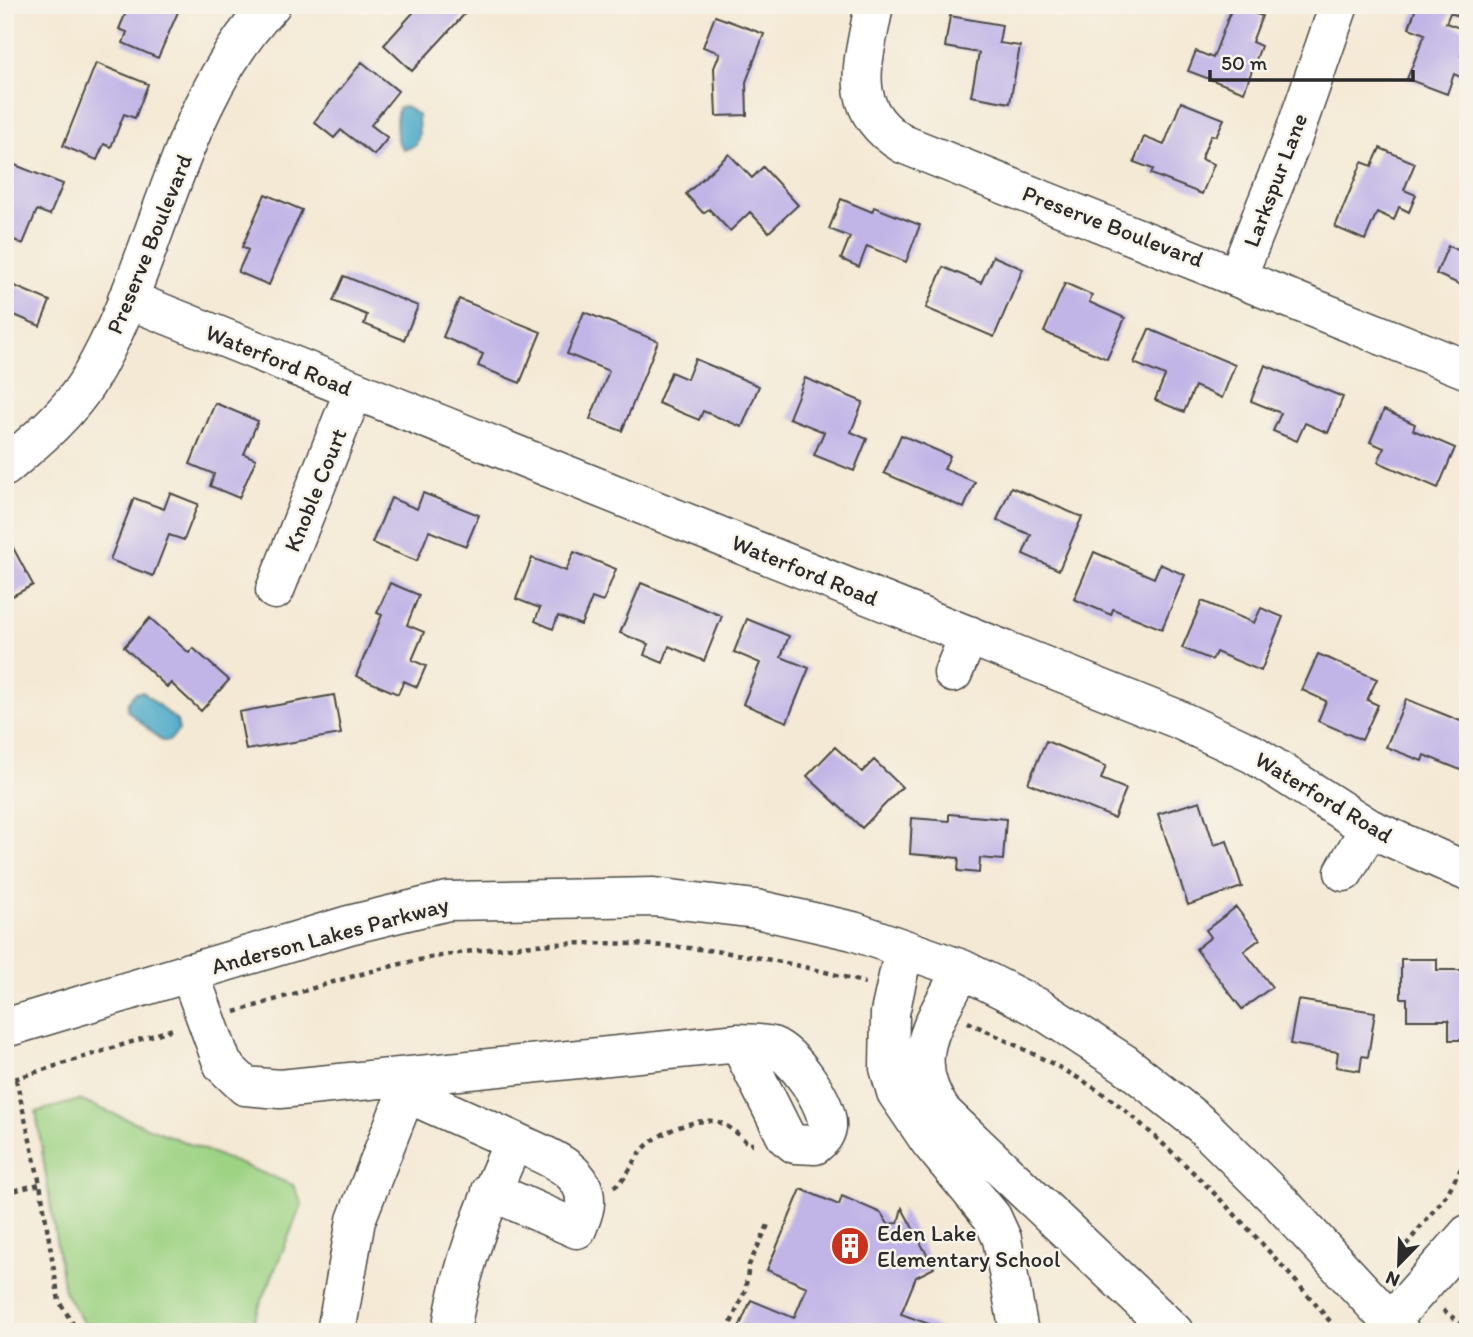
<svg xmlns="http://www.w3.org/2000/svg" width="1473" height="1337" viewBox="0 0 1473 1337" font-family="Itim,sans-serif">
	<rect width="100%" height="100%" fill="#f7f3e8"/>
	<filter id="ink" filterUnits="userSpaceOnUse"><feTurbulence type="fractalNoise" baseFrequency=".0143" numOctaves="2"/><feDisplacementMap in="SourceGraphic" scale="14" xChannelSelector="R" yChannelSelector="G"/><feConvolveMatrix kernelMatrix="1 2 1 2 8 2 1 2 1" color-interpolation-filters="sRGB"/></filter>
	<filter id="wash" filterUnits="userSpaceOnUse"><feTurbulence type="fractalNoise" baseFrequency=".00686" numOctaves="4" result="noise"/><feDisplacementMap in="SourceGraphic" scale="28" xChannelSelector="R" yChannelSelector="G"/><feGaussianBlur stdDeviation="1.57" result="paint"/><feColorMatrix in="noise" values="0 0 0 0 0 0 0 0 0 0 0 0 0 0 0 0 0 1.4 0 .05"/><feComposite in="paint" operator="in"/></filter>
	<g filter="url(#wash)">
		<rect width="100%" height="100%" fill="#f4e9d4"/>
		<!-- green -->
		<path fill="#9ed384" stroke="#647f58" stroke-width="2" d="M79,1100L293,1185L302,1204L249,1332H89L64,1291L36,1112Z"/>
		<!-- water -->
		<path fill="#48a8c7" stroke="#3a6a79" stroke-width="2" d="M405,106L418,115L419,135L416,145L404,150L397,141C397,130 394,118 399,108Z
			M143,692L177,721L179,730L169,741H162L127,710L128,702L135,693Z"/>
		<g id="blocks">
			<!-- building -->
			<path fill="#c1b5e7" d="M129,5H181L158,58L123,43L127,32L119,29Z
				M420,5H473L412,71L384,45Z
				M1233,5L1262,16L1252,42L1261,46L1244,92L1188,71L1196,51L1213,58Z
				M1417,5H1463L1459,16L1450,13L1446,23L1468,31L1461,56L1468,59V71L1465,79L1454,74L1447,94L1407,79L1425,34L1409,28Z
				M715,16L764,34L746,82L747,115L716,116L714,68L720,53L703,47Z
				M950,16L1002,25L999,43L1020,46L1010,103L971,96L979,53L945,47Z
				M362,62L398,91L371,125L388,138L374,155L341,130L334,138L314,122Z
				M96,63L148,84L135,118L124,114L111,147L104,144L97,160L63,146Z
				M1181,102L1224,119L1216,136L1211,135L1201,159L1214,164L1202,194L1151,174L1153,169L1134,162L1144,137L1164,145Z
				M1380,148L1415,163L1404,190L1416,195L1409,212L1399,207L1394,220L1377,212L1365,240L1335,227L1362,162L1372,166Z
				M729,154L752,178L763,167L798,205L769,232L750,212L730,231L709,209L703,213L686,194Z
				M5,161L63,184L50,215L37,210L23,244L5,236Z
				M265,194L302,210L269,285L238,272L248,250L242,247Z
				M841,199L872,212L874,207L920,225L906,262L867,246L859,267L841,259L850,237L829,229Z
				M1448,246L1468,254V288L1436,274Z
				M993,256L1023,269L994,337L926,308L943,267L981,283Z
				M344,276L418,306L404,340L364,324L367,315L333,301Z
				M5,282L50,301L40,326L5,311Z
				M1065,283L1092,295L1089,302L1125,318L1107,359L1044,332Z
				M459,299L541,332L520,383L478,366L483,354L443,337Z
				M584,312L658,341L622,431L590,419L609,371L567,354Z
				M1149,329L1235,365L1222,398L1195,386L1184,412L1155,400L1165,376L1134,363Z
				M695,359L759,386L742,427L703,411L699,420L658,403L671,372L687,379Z
				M1265,365L1343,397L1328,433L1305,423L1297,441L1273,431L1281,413L1251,401Z
				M805,378L863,402L851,432L867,439L854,471L814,455L824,432L789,418Z
				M215,403L258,421L244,454L256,459L239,498L210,486L214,474L190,464Z
				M1384,410L1415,424L1413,430L1455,448L1438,488L1378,462L1384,448L1370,442Z
				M901,435L950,456L944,469L975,482L964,508L884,473Z
				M1011,487L1082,517L1059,570L1023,554L1031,535L997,520Z
				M170,493L198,504L184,540L169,535L153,576L110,560L134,498L164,509Z
				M423,493L479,515L466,546L429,531L417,561L372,543L391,498L417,509Z
				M10,542L33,585L5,600V544Z
				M574,552L616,569L603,602L592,598L581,625L558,616L553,629L535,621L540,608L516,599L532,558L566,571Z
				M1094,552L1154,578L1160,564L1185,575L1162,629L1113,609L1111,615L1074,599Z
				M390,583L419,595L407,625L424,632L412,660L426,666L417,687L404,681L398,694L356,676L382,615L377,613Z
				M641,583L722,616L704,661L669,646L663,663L644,655L648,644L620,633Z
				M1202,601L1254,623L1261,608L1283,617L1261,671L1216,652L1212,660L1182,648Z
				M150,618L189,653L193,648L229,680L201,711L171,683L167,687L124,647Z
				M747,619L789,636L781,657L809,668L787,722L743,704L760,663L734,652Z
				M1318,654L1377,679L1367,700L1378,705L1362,740L1318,721L1326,701L1302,690Z
				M334,695L341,734L246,750L239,712Z
				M1406,699L1468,724V773L1424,755L1422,761L1386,747Z
				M1046,741L1106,766L1101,779L1126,789L1114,818L1028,783Z
				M835,747L862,772L874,760L902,787L862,828L807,776Z
				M1200,801L1214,845L1227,841L1242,887L1188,905L1158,814Z
				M949,814L1006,819L1003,860L980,858L979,873L958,871L959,858L910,854L912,818L949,821Z
				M1236,907L1260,939L1244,951L1272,987L1242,1009L1196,949L1211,937L1206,930Z
				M1401,959H1437V970H1468V1040H1449V1020H1407V998H1401Z
				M1298,1000L1375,1012L1368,1057L1362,1056L1360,1071L1336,1067L1338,1052L1290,1044Z
				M801,1189L839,1205L842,1196L881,1213L888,1224L898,1223L902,1208L934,1268L916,1277L901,1314L951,1332H737L751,1300L794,1318L807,1287L767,1270Z"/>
		</g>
	</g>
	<g filter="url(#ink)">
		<use href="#blocks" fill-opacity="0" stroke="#494844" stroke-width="2"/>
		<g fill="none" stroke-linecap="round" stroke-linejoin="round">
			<defs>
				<path id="minor" d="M874,5C864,62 844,108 903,144L1468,370
					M1238,275L1292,140L1339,5
					M127,299L1175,718L1253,754L1369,828L1468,872
					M5,467C34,442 67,415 87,383C158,267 176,103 271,5
					M275,590L354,390
					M953,673L969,635
					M1344,872L1369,828
					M904,949L890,1013L889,1068L896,1092L930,1142L992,1217L1002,1239L1019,1332
					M962,969C936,1021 904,1056 942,1112L1174,1332
					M189,972L223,1065L245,1086L280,1089L739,1043C749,1044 763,1043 772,1046C793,1054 829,1104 827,1127C826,1135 821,1140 815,1145L795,1144L786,1137L739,1043
					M5,1028L349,925L448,901L654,897L756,909L853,931L962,969L1039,1008L1125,1064L1203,1126L1281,1203L1400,1332
					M406,1093L514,1141C486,1203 461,1264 451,1332
					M491,1191L577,1229C580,1221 585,1211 585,1203C587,1167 539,1154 514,1141
					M1390,1322L1468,1234
					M336,1332L356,1220L406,1093L404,1077"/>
			</defs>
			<!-- minor casing -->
			<use href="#minor" stroke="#494844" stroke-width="41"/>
			<!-- path -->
			<path stroke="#494844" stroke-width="4.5" stroke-dasharray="5 5" stroke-linecap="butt" d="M235,1012C302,992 371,968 440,956C581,932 728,942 865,983
				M968,1022C1016,1046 1079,1073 1121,1107C1200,1173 1273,1253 1339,1332
				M16,1079L40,1184L59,1301L78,1332
				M5,1082L176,1028
				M614,1187C627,1179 631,1165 640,1153C653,1135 690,1119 713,1121C725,1122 740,1135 748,1144H753
				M5,1193L40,1184
				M1402,1261L1398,1255L1447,1194L1468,1156
				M1443,1310L1468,1329
				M727,1332L745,1291L749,1265L769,1223"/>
			<!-- minor -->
			<use href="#minor" stroke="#fff" stroke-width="38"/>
		</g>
	</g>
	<!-- icons -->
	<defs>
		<symbol id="building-disc" viewBox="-11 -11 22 22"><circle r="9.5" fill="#c8321e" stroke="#f7f3e8"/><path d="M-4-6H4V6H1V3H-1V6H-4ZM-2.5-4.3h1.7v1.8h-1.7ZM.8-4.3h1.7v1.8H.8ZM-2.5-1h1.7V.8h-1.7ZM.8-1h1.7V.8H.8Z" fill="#fff"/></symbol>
	</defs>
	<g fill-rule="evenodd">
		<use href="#building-disc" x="828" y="1224" width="44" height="44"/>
	</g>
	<g text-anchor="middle" stroke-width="5" stroke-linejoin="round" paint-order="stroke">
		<!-- street labels -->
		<g font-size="23" fill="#2b2b2b" stroke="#f7f3e8">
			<text transform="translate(1275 180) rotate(-69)" y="8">Larkspur Lane</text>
			<text transform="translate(1113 226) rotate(21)" y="8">Preserve Boulevard</text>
			<text transform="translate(149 244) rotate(-68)" y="8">Preserve Boulevard</text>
			<text transform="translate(279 360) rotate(22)" y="8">Waterford Road</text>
			<text transform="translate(315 490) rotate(-68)" y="8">Knoble Court</text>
			<text transform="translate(805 570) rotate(22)" y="8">Waterford Road</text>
			<text transform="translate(1324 797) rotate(31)" y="8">Waterford Road</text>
			<text transform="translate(330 935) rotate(-15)" y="8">Anderson Lakes Parkway</text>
		</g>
		<!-- poi labels -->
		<g font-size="23" fill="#2b2b2b" stroke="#f7f3e8" text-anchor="start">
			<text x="877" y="1241">Eden Lake<tspan x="877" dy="26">Elementary School</tspan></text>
		</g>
	</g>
	<!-- margin -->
	<rect width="1473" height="1337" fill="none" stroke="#f7f3e8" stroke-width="28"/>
	<!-- north arrow -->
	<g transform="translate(1399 1264) rotate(203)" stroke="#f7f3e8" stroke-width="5" paint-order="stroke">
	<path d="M0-5L12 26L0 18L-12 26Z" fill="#2b2b2b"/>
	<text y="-10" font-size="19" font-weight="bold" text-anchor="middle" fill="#2b2b2b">N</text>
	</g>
	<!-- scale -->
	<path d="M1210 70v10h203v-10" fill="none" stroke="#2b2b2b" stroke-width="3.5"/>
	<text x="1221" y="70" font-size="21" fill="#2b2b2b" stroke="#f7f3e8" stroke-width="5" paint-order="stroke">50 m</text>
</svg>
